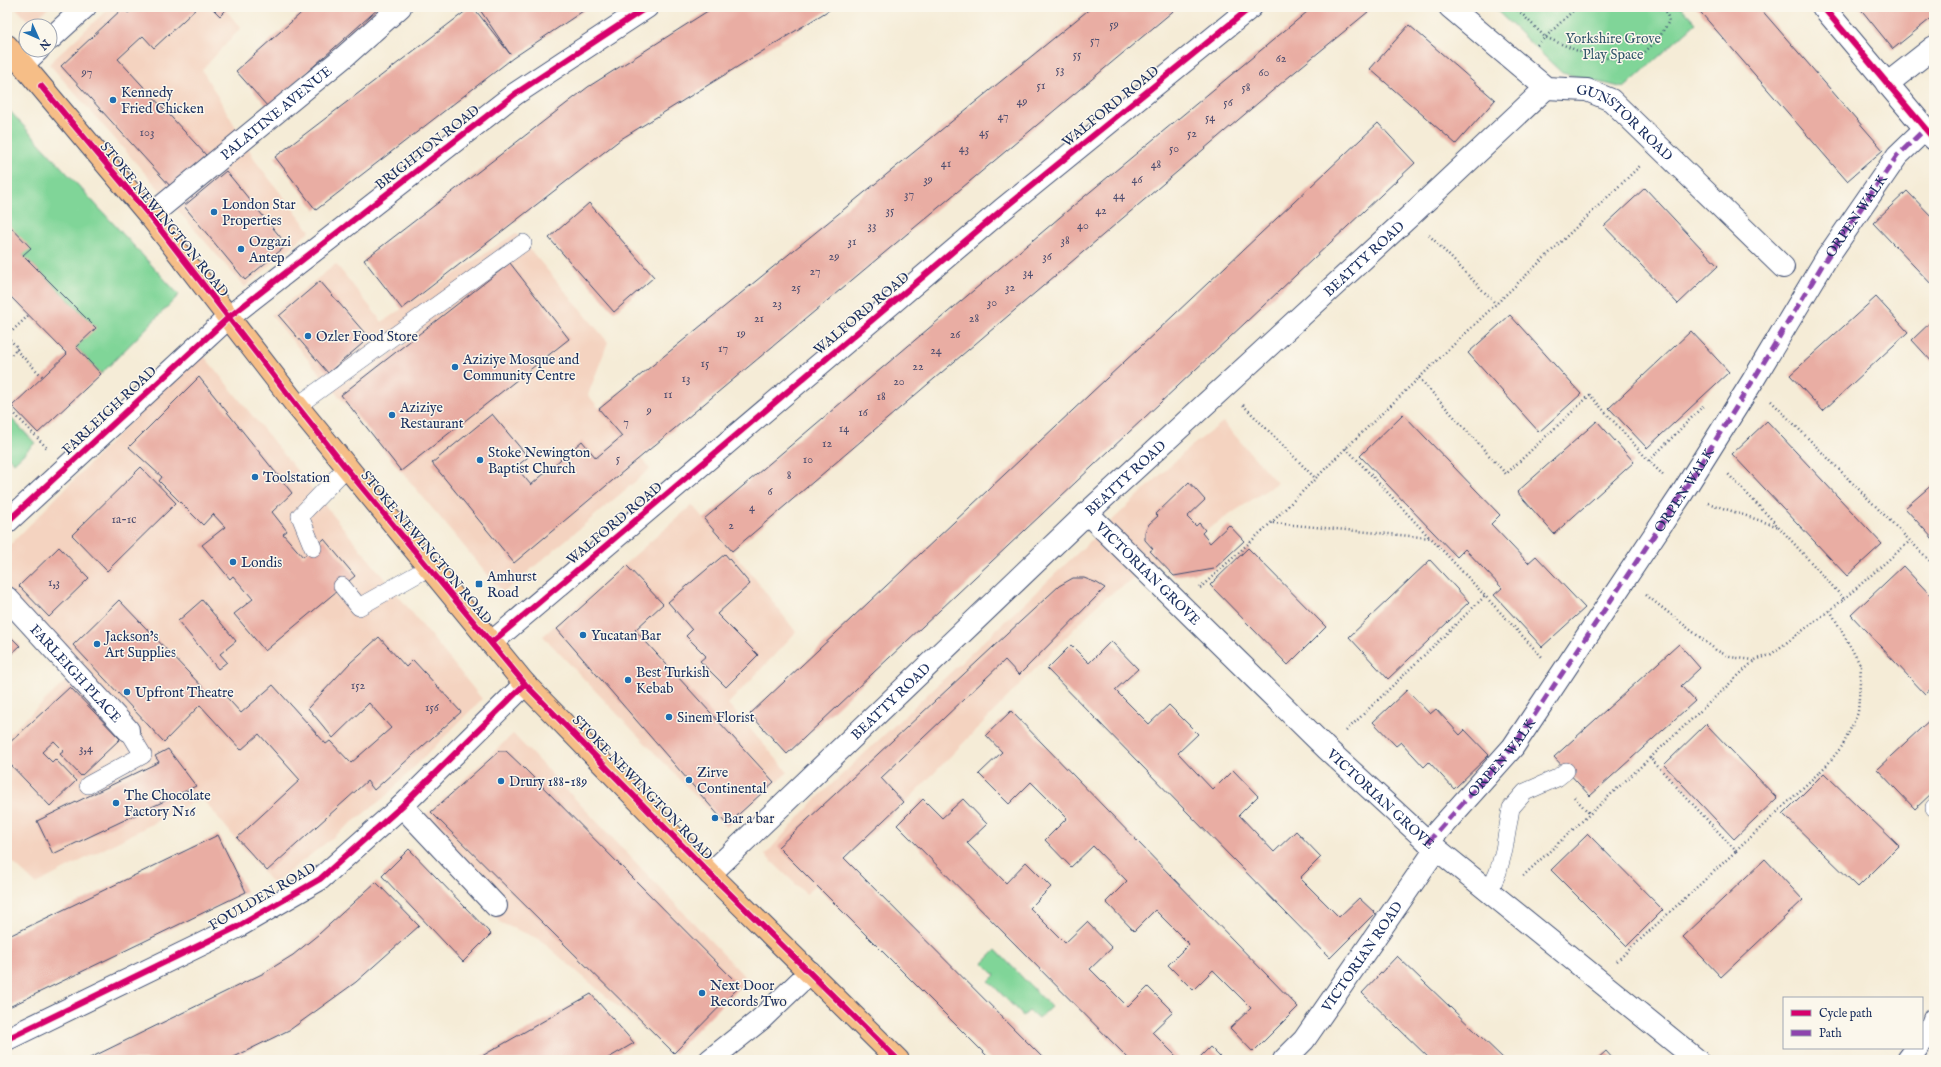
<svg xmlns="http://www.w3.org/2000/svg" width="1941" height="1067" viewBox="0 0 1941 1067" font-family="'IM FELL English',serif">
	<rect width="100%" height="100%" fill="#fbf7ec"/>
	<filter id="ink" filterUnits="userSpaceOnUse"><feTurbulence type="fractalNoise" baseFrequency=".025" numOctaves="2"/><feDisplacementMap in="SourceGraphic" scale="8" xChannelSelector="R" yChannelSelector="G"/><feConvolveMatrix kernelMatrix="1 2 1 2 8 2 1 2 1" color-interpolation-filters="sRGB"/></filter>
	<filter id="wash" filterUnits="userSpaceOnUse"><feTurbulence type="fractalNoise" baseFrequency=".012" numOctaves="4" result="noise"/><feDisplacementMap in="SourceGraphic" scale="16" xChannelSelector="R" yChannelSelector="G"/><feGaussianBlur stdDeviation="0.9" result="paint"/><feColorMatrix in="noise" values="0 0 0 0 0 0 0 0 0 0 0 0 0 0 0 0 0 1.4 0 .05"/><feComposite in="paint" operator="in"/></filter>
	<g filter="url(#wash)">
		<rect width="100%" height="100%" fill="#f5ecd7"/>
		<!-- built -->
		<path fill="#f4d3c0" d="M15,7H49L31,24Z
			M110,7H223L241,28L202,70L257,163L310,231L245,287L49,64Z
			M516,233L608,342L588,395L650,469L503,593L271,315L336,264L382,322Z
			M200,351L482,699L385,797L273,884L202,798L36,884L7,857V736L72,675L7,609V548Z
			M1223,422L1277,483L1102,600L907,801L806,894L765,855L815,800L1189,448Z
			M692,505L753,576L796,632L728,704L788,772L726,828L543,636Z
			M513,734L748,980L672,1053L539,939L501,923L412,827Z"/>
		<!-- green -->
		<path fill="#80d598" stroke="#4e827b" d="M1493,7H1681L1696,23L1624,88L1562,73Z
			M7,108L179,295L101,374L76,347L96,327L23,255L7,223Z
			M7,414L35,443L14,463L7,456Z
			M996,950L1051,1007L1038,1019L1029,1011L1023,1016L989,981L995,975L983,963Z"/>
		<g id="blocks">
			<!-- building -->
			<path fill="#e9ada3" d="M135,7H198L154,48L143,36L118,59L206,155L171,187L61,66L123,8L128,13Z
				M211,7H229L220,16Z
				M308,7H380L268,107L236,71Z
				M471,7H473L510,54L478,7H589L513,58L316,210L275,157Z
				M714,7H834L621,139L402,309L364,260L588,87Z
				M1092,7H1178L514,563L432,463L492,414L528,457L516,467L531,485L582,441L596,458L622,436L599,409Z
				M1313,7H1374L1285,80L732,551L704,519L1079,201Z
				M1696,7H1759L1883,150L1847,181Z
				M1859,7H1931L1934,11V16L1893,49Z
				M1409,25L1495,100L1456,144L1370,69Z
				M1378,123L1415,163L787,754L750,714Z
				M226,171L287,245L245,280L184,206Z
				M1645,188L1718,266L1678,304L1604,226Z
				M1907,191L1934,219V287L1873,223Z
				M589,203L654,277L614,312L549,238Z
				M7,223L31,248L23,255L96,328L76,347L101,374L38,433L12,406L67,354L7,293Z
				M510,263L569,339L401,471L341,395Z
				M320,281L369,338L328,373L279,316Z
				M1876,297L1908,332L1823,411L1790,375Z
				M1510,315L1581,394L1539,432L1468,353Z
				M1934,319V364L1912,340Z
				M1691,331L1729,372L1647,448L1609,408Z
				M199,377L292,493L272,512L287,531L283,534L303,557L324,539L355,576L265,651L234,614L253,599L233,576L230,579L202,545L225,527L213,514L203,525L159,481L162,477L129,447Z
				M1403,414L1500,515L1491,524L1528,563L1536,556L1585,608L1542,647L1494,595L1502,588L1465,549L1457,557L1360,456Z
				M1597,421L1634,462L1554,534L1517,492Z
				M1767,421L1882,544L1847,576L1732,454Z
				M141,467L176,503L107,571L72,535Z
				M1189,482L1205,500L1187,517L1196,526L1199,523L1205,530L1202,533L1210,543L1229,525L1244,541L1214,569L1174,576L1150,551L1153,549L1145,540V532L1149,524L1158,516L1156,514Z
				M1934,483V540L1905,508Z
				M59,547L89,578L49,617L19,586Z
				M1248,548L1326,627L1288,665L1210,585Z
				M725,554L750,584L717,614L758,655L726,687L700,661L706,656L686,636L692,630L668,602Z
				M1430,560L1469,602L1388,679L1349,637Z
				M627,566L663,604L635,630L774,782L727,825L557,629Z
				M1903,566L1934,599V686L1925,694L1851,615Z
				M1073,578H1084L1097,583L1105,588L1019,675L1005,660L881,778L903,802L844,858L1045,1060H991L778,847L1021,621L1059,586Z
				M119,600L211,696L219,689L241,713L273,685L326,744L330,741L351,763L391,728L369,703L333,738L308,708L350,663L379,637L406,667L413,660L461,712L374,790L367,781L267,871L237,838L300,780L259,734L241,750L200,705L164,742L73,645Z
				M202,600L236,641L220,654L227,662L218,669L178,621Z
				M7,633L20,646L7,658Z
				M1111,641L1138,669L1115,690L1149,724L1169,705L1198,734L1178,753L1213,790L1233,770L1258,796L1239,815L1274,852L1296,831L1321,857L1300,878L1339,917L1359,898L1375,913L1330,958L1047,669L1071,645L1089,663Z
				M1679,644L1700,668L1681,686L1695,701L1590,796L1554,757Z
				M70,687L120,739L81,776L60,754L64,751L54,741L42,752L52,762L55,759L76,781L50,806L7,761V745Z
				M1407,690L1430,714L1436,709L1460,735L1465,730L1489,755L1454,789L1429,762L1424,767L1401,742L1396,746L1373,722Z
				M1011,711L1298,1007L1253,1052L1230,1028L1251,1008L1213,970L1193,990L1168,965L1189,944L1155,910L1134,931L1106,902L1127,881L1093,846L1071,867L1045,840L1067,818L1031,782L1009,804L979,774L1002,752L986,735Z
				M1934,716V791L1915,809L1877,769Z
				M1706,724L1777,798L1734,839L1664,765Z
				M168,749L196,786L53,854L37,821L159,762L155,756Z
				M499,751H506L524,768L740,986L674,1053L431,812Z
				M1824,773L1899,846L1858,887L1783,814Z
				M923,799L942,818L963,799L987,824L967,843L1006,883L1026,862L1051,887L1030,908L1065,943L1087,922L1112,948L1090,969L1128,1007L1148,987L1173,1012L1152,1032L1180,1060H1130L897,825Z
				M1588,834L1663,910L1627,946L1551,870Z
				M218,835L246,892L7,1008V937Z
				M409,849L491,934L463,962L382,876Z
				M1765,859L1803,900L1721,977L1683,937Z
				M376,882L419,926L356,982L291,1029L228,1060H86L264,973L293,955L319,934Z
				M1397,956L1505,1060H1431L1362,993Z
				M591,994L634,1043L605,1060H475Z
				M1210,1047L1223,1060H1197Z
				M1606,1051L1614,1060H1596Z"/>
		</g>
	</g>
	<g filter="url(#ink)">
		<use href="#blocks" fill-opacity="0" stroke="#3c4b70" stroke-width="1"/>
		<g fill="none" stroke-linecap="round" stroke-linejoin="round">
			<defs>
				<path id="service" d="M297,406L523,243
					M313,548L300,516L346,468
					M342,586L359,607L428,568
					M88,785L143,755L128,730
					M1934,807V808
					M1489,892L1498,872L1504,850L1511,808L1525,792L1557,778L1566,771"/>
				<g id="pedestrian">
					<path id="s1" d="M1428,842L1513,747L1681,495L1752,382L1826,259L1897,156L1925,129"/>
				</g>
				<g id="minor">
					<path id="s2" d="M1450,7L1546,88L1587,90L1611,100L1783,267"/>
					<path d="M1823,7L1934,139"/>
					<path d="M50,39L85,7"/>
					<path d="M23,64L38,50"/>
					<path d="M1887,84L1934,47"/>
					<path id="s3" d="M150,216L345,56L400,7"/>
					<path id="s4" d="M1087,513L1327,749L1428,842L1697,1060"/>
					<path d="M7,522L229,317L515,94L647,7"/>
					<path id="s5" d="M7,598L128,730"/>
					<path d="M491,643L1003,209L1251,7"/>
					<path d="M402,806L496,906"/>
					<path id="s6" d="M710,874L1087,513L1411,215L1546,88"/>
					<path d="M7,1039L237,927L320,879L402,806L525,684"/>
					<path d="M1922,1042L1929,1033L1934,1019"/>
					<path id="s7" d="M1284,1060L1304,1040L1436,849"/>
					<path d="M1908,1060L1917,1048"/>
				</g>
				<path id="tertiary" d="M710,1060L760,1020L810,972"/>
				<path id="trunk" d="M7,46L150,216L297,406L525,684L710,874L898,1060"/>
			</defs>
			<!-- service casing -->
			<use href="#service" stroke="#3c4b70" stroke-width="18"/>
			<!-- pedestrian casing -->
			<use href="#pedestrian" stroke="#3c4b70" stroke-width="24"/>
			<!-- minor casing -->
			<use href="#minor" stroke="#3c4b70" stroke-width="24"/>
			<!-- tertiary casing -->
			<use href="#tertiary" stroke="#3c4b70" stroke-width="24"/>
			<!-- trunk casing -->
			<use href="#trunk" stroke="#3c4b70" stroke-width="24"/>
			<!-- path -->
			<path stroke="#3c4b70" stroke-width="2.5" stroke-dasharray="1 3" stroke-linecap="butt" d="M1515,7L1545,37L1592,57L1621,59L1643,54L1659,38L1669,21L1665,7
				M1537,45L1577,7
				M1429,235L1496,304
				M7,336L29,315
				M7,337L18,348L7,359
				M16,350L43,377
				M1419,378L1506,474L1590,395L1649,461
				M1771,401L1934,565
				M1243,405L1316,479
				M7,406L47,448
				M1346,448L1430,538
				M1663,475L1649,461L1705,404
				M1708,503L1779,527
				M1273,523L1431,538L1542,657
				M1200,588L1272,522L1346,448L1641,165
				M1646,595L1716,650L1730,657L1754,660
				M1844,599L1910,541
				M1346,731L1485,596
				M1650,758L1755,660L1770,655L1830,610
				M1574,797L1590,814
				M1523,876L1650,758L1736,851L1827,765L1843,745L1858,713L1861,666L1830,610L1844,599L1779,527L1727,473
				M1617,961L1736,851"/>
			<!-- service -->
			<use href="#service" stroke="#fff" stroke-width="17"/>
			<!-- pedestrian -->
			<use href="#pedestrian" stroke="#fff" stroke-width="22"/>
			<!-- minor -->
			<use href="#minor" stroke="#fff" stroke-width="22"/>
			<!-- tertiary -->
			<use href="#tertiary" stroke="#fff" stroke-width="22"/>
			<!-- trunk -->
			<use href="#trunk" stroke="#f6be87" stroke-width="22"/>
			<!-- quiet -->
			<path stroke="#8e44ad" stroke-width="5" stroke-dasharray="10 5" stroke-linecap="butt" d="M1428,842L1513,747L1681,495L1752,382L1826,259L1897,156L1925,129"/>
			<defs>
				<path id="cycleway" d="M1823,7L1934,139
					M41,86L150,216L297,406L346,468L525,684L710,874L898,1060
					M7,522L229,317L515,94L647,7
					M491,643L1003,209L1251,7
					M7,1039L237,927L320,879L402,806L525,684"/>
			</defs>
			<!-- cycleway casing -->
			<use href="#cycleway" stroke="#fbf7ec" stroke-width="8"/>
			<!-- cycleway -->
			<use href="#cycleway" stroke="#d6006c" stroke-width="6"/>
		</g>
	</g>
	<!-- markers -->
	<g fill="#1f6fb2" stroke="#fbf7ec" stroke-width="1.5">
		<circle cx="113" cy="100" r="4"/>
		<circle cx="214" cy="212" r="4"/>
		<circle cx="241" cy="249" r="4"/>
		<circle cx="308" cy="336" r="4"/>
		<circle cx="455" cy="367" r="4"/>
		<circle cx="392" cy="415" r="4"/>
		<circle cx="480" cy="460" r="4"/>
		<circle cx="255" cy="477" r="4"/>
		<circle cx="233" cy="562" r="4"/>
		<rect x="475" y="580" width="8" height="8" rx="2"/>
		<circle cx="583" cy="635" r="4"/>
		<circle cx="97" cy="644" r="4"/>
		<circle cx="628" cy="680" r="4"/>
		<circle cx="127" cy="692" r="4"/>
		<circle cx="669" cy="717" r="4"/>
		<circle cx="689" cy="780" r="4"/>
		<circle cx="501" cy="781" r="4"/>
		<circle cx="116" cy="803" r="4"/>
		<circle cx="715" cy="818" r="4"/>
		<circle cx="702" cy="993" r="4"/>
	</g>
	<g text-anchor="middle" stroke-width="3" stroke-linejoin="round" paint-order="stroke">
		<!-- number labels -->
		<g font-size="12" fill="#4e4e6f">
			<text x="1114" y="28">59</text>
			<text x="1095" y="44">57</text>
			<text x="1077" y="58">55</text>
			<text x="1281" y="62">62</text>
			<text x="1060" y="73">53</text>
			<text x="87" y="76">97</text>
			<text x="1264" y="76">60</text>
			<text x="1041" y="89">51</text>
			<text x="1246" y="91">58</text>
			<text x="1022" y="105">49</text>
			<text x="1228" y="106">56</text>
			<text x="1003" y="120">47</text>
			<text x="1210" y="121">54</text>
			<text x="147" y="136">103</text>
			<text x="984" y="136">45</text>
			<text x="1192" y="137">52</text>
			<text x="964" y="152">43</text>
			<text x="1174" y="152">50</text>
			<text x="946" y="167">41</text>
			<text x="1156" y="168">48</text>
			<text x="928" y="183">39</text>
			<text x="1137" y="183">46</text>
			<text x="909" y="198">37</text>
			<text x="1119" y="199">44</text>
			<text x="890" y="214">35</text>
			<text x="1101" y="214">42</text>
			<text x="872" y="229">33</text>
			<text x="1083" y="229">40</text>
			<text x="1065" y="244">38</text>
			<text x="852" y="245">31</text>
			<text x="834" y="260">29</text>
			<text x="1047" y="260">36</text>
			<text x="815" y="275">27</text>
			<text x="1028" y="276">34</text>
			<text x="796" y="291">25</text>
			<text x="1010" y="291">32</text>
			<text x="992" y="306">30</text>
			<text x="777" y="307">23</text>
			<text x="759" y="322">21</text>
			<text x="974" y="322">28</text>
			<text x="741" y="337">19</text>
			<text x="955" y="338">26</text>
			<text x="723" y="352">17</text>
			<text x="936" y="354">24</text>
			<text x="705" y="367">15</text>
			<text x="918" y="370">22</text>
			<text x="686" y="382">13</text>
			<text x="899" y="385">20</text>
			<text x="668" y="398">11</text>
			<text x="881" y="400">18</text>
			<text x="649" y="414">9</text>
			<text x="863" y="416">16</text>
			<text x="626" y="426">7</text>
			<text x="844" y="432">14</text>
			<text x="827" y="447">12</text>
			<text x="618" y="462">5</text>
			<text x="808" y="463">10</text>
			<text x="789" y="479">8</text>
			<text x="770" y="495">6</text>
			<text x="752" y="511">4</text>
			<text x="124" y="523">1a-1c</text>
			<text x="731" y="529">2</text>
			<text x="54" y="586">1,3</text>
			<text x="358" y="689">152</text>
			<text x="432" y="711">156</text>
			<text x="86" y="752">3,4</text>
		</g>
		<!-- park labels -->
		<g font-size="14" fill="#34586c" stroke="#fbf7ec">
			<text x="1613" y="43">Yorkshire Grove<tspan x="1613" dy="16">Play Space</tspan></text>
		</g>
		<!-- poi labels -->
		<g font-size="14" fill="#1b2f5e" stroke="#fbf7ec" text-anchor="start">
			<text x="121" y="97">Kennedy<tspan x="121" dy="16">Fried Chicken</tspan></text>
			<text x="222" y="209">London Star<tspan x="222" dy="16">Properties</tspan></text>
			<text x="249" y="246">Ozgazi<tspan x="249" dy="16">Antep</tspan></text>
			<text x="316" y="341">Ozler Food Store</text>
			<text x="463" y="364">Aziziye Mosque and<tspan x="463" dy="16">Community Centre</tspan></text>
			<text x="400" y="412">Aziziye<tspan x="400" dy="16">Restaurant</tspan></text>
			<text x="488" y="457">Stoke Newington<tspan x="488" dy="16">Baptist Church</tspan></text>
			<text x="263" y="482">Toolstation</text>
			<text x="241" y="567">Londis</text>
			<text x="487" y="581">Amhurst<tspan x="487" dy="16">Road</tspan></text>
			<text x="591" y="640">Yucatan Bar</text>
			<text x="105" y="641">Jackson's<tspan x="105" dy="16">Art Supplies</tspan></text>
			<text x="636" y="677">Best Turkish<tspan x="636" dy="16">Kebab</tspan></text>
			<text x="135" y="697">Upfront Theatre</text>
			<text x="677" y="722">Sinem Florist</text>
			<text x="697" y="777">Zirve<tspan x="697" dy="16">Continental</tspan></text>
			<text x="509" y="786">Drury 188-189</text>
			<text x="124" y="800">The Chocolate<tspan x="124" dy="16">Factory N16</tspan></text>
			<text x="723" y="823">Bar a bar</text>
			<text x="710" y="990">Next Door<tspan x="710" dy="16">Records Two</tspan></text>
		</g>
		<!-- street labels -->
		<g font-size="14" fill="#1b2f5e" stroke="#fbf7ec">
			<text transform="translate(1110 106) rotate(-39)" y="5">WALFORD ROAD</text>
			<text dy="5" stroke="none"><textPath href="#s3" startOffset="163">PALATINE AVENUE</textPath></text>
			<text dy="5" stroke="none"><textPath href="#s2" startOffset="216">GUNSTOR ROAD</textPath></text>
			<text transform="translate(427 147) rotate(-38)" y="5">BRIGHTON ROAD</text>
			<text dy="5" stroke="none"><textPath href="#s1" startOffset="760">ORPEN WALK</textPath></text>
			<text transform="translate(165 219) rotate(51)" y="5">STOKE NEWINGTON ROAD</text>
			<text dy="5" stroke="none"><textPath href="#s6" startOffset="898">BEATTY ROAD</textPath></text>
			<text transform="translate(861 313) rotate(-40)" y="5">WALFORD ROAD</text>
			<text transform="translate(109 410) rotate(-43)" y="5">FARLEIGH ROAD</text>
			<text dy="5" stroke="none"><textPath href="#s6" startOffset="574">BEATTY ROAD</textPath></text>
			<text dy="5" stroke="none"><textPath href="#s1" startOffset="436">ORPEN WALK</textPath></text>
			<text transform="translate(614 523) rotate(-40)" y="5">WALFORD ROAD</text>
			<text transform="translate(427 547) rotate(50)" y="5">STOKE NEWINGTON ROAD</text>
			<text dy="5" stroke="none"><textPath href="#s4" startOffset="86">VICTORIAN GROVE</textPath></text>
			<text dy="5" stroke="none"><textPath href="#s5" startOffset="102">FARLEIGH PLACE</textPath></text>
			<text dy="5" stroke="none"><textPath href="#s6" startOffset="250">BEATTY ROAD</textPath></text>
			<text dy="5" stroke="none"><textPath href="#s1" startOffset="112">ORPEN WALK</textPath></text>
			<text transform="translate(643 787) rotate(46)" y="5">STOKE NEWINGTON ROAD</text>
			<text dy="5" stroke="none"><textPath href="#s4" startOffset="410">VICTORIAN GROVE</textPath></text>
			<text transform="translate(262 896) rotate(-30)" y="5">FOULDEN ROAD</text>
			<text dy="5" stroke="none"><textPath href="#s7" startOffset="130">VICTORIAN ROAD</textPath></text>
		</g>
	</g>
	<!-- margin -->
	<rect width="1941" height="1067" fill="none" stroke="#fbf7ec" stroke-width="24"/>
	<!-- legend -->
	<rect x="1783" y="997" width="140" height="52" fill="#fbf7ec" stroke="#a1a7b3"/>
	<rect x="1791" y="1010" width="20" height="6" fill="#d6006c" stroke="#a1a7b3"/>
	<text x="1819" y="1017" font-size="12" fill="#1b2f5e">Cycle path</text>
	<rect x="1791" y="1030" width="20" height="6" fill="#8e44ad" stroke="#a1a7b3"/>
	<text x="1819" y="1037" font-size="12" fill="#1b2f5e">Path</text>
	<!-- north arrow -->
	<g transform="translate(38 38) rotate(135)"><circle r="19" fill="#fbf7ec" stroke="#a1a7b3"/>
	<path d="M0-3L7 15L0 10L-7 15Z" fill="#1f6fb2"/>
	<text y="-6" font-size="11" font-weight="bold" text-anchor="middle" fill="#1b2f5e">N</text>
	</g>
</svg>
